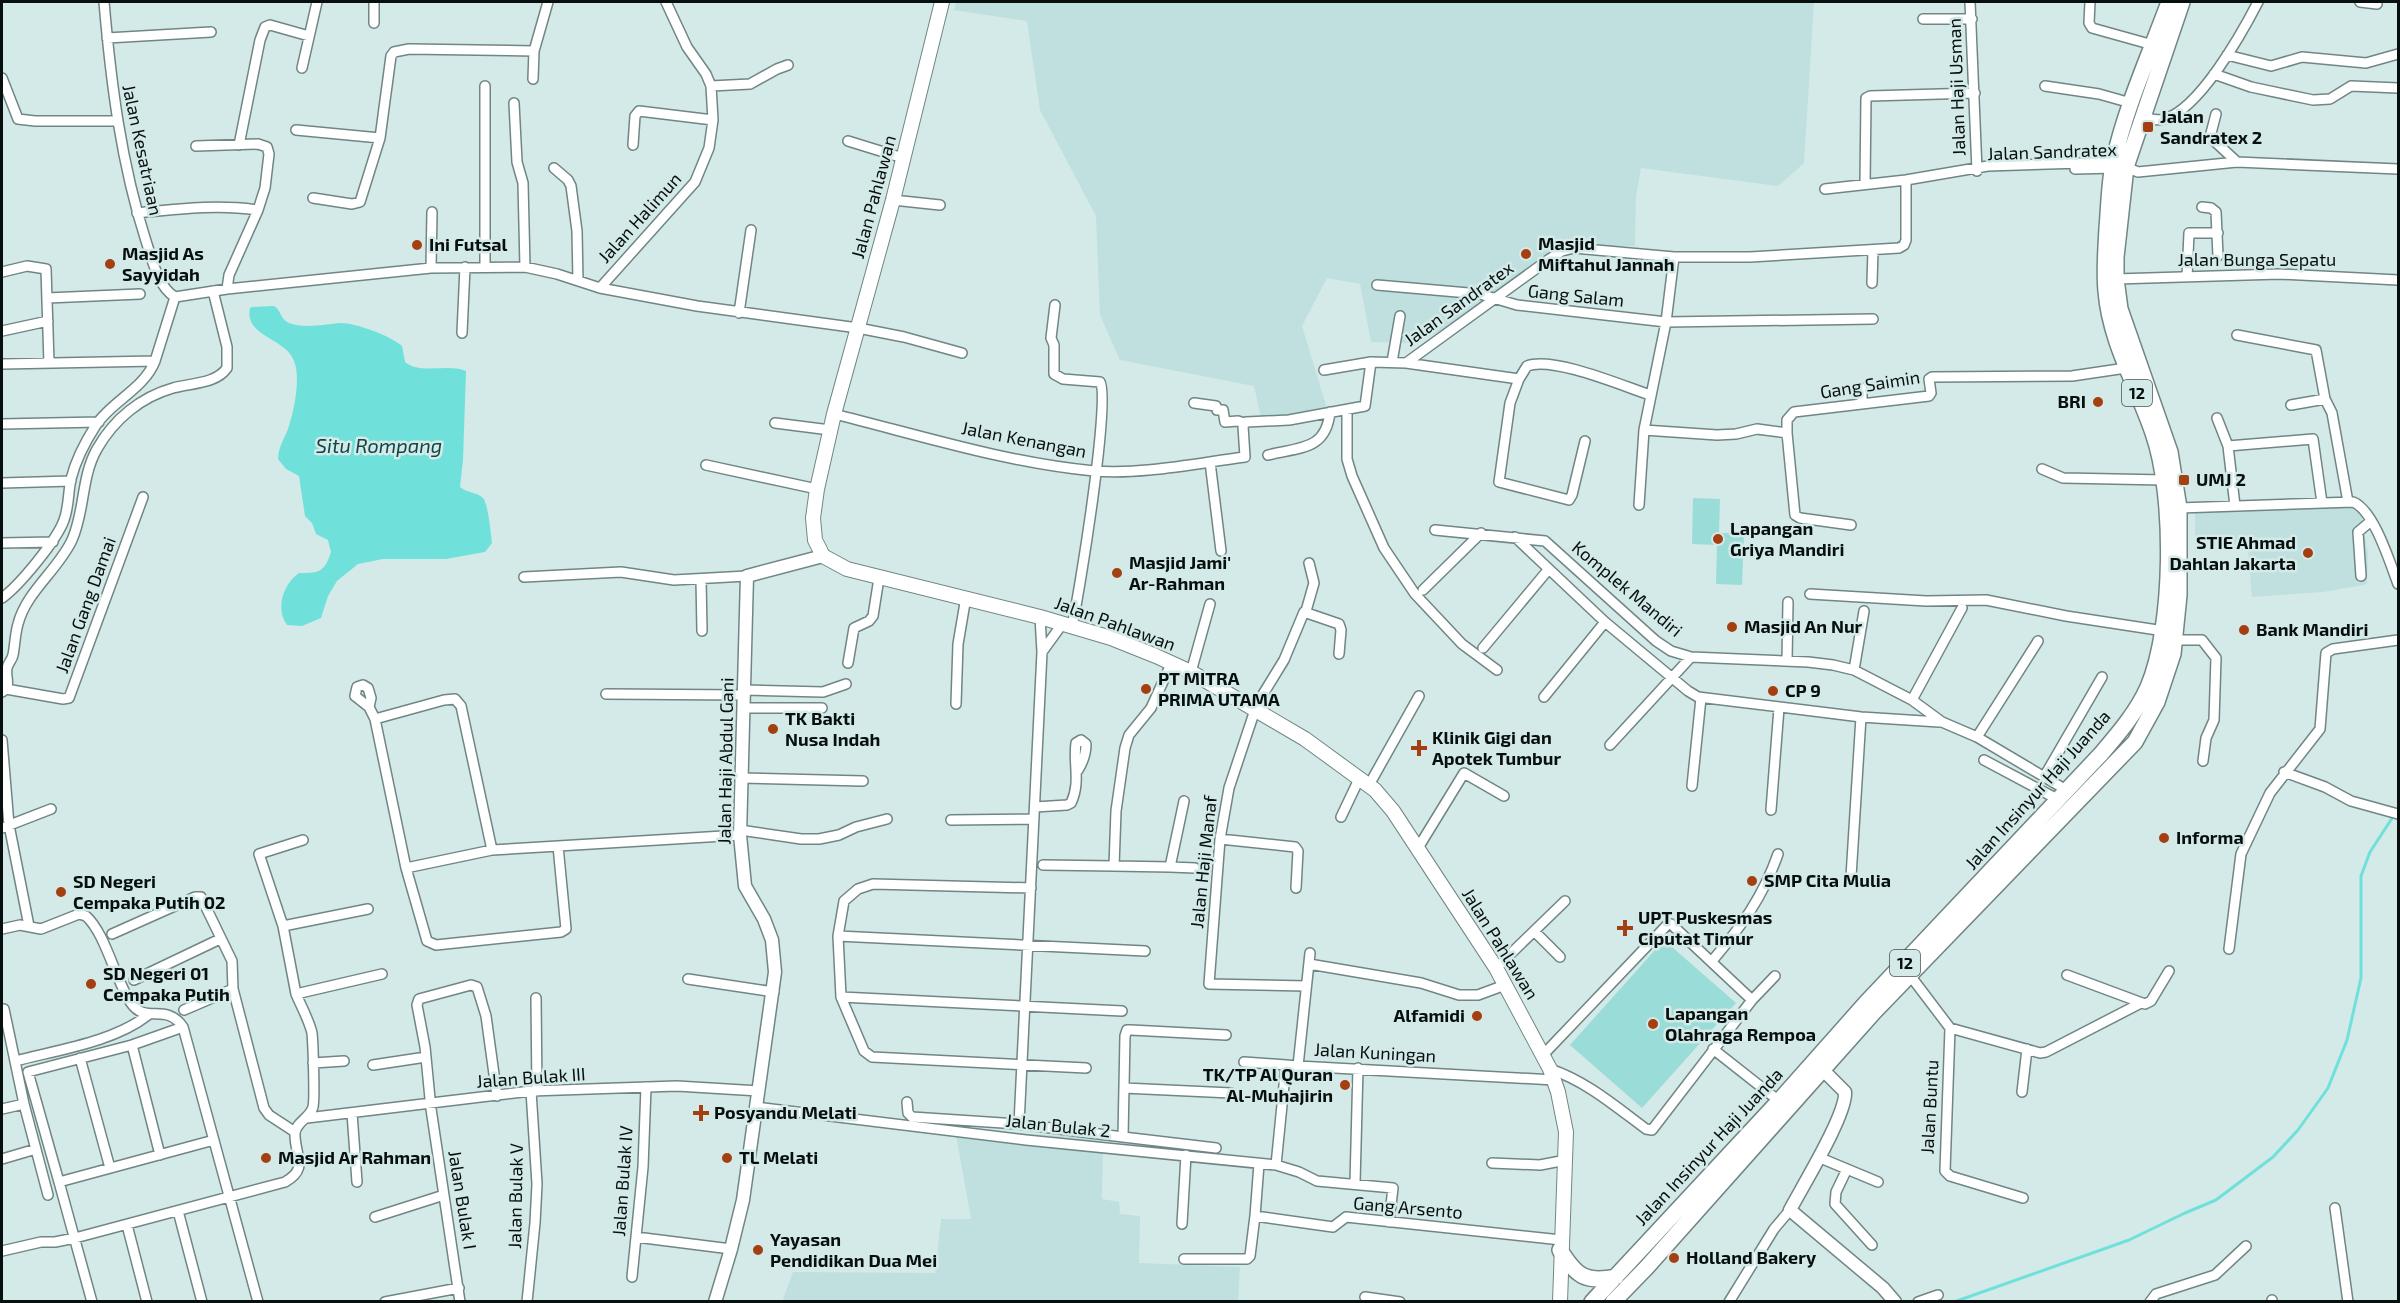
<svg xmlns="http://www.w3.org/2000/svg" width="2400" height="1303" viewBox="0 0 2400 1303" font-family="'Exo 2',sans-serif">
	<rect width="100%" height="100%" fill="#d3eae8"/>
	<!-- built -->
	<path fill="#bfe0de" d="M956,2H1814L1804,163L1778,186L1641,168L1636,196L1635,246H1573L1556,252L1489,296L1465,320L1415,343L1371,342L1360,284L1327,278L1302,326L1329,415L1261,418L1254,386L1120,360L1100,315L1096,216L1040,110L1027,21L954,10Z
		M2360,507L2368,554L2367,583L2364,585L2323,592L2252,597L2248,550L2195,551V510Z
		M955,1129L1103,1139L1102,1199L1119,1202L1120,1214L1140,1216L1139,1263L1240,1267L1238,1301L782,1302L793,1272L935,1273L941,1219H971Z"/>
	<!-- green -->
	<path fill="#9adcd7" d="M1693,498L1720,499L1719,533H1744L1742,585L1716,584L1717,545L1692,544Z
		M1664,940L1736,1003L1642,1108L1570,1045Z"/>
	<!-- water -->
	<path fill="#70e0da" d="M274,306C281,310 280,319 289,323C303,329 326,324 341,323C356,323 391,336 402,346L405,362C420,375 448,363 466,371L463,460L460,487C467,493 477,492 483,498C488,503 491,534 492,543L485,552L446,559H383L358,564L337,581L328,596L321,618L302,626L287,625C275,609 283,584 299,573C319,573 324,573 331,552L328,540L316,534L312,523L305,516L299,476L286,469L278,459C278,448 284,439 288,429C294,412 301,378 294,361C286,338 244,337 250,308L252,307Z"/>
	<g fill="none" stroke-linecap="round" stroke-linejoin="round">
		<!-- stream -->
		<path stroke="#70e0da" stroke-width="3" d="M1954,1302L2129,1240L2185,1213L2216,1200L2273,1157L2298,1130L2328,1088L2347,1040L2361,978V876L2370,852L2398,809"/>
		<defs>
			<path id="minor" d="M104,2C111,83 121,163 146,241C152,259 158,287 175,297
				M374,2V23
				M1970,2L1977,171
				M2090,2L2089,23L2092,28L2153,45
				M2360,2L2377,4
				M1923,19H1972
				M107,38L211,32
				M2227,55L2271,66L2302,57L2366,63L2398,54
				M302,68L317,2
				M2214,74L2251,87L2313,100L2330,99L2351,86L2398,88
				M2,78L18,119L35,121H117
				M533,79L534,51
				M711,86L750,84L777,69L788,65
				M2045,86L2099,94L2131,103
				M514,103L517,162L523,183L525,267
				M2216,114L2210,137L2237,162
				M2142,116C2149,119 2157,121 2164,119C2199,110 2242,33 2258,2
				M296,130L380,138
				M848,141L903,158
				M239,145L260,40L265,27L270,25L309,36
				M633,145L635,116L639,111L713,120
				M196,146L258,144L267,147L269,154L265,188L258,210L229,275L227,289
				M554,168L568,180L571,186L577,231L578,280
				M2075,169L2115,168
				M1865,184L1866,98L1870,96L1975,93
				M1825,189L1906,180L1988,166L2113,162L2138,172L2237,162L2398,169
				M313,198L352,204L360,202L380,138L391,56L394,52L409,49L534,51L548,2
				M893,200L940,205
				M2202,207L2211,208L2216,212L2218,256
				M137,213C178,209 217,204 258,210
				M485,267V86
				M431,268L432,212
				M2,272L27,266L46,269L49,363
				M2187,277L2189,233H2218
				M2116,279L2279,274L2398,280
				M1872,283L1873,250
				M1377,285L1480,294L1517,305L1666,322L1873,319
				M600,288L695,182L709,148L713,120L711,86L706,74L687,47L666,2
				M175,297L227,289L431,268L525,267L557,274L600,288L697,306L858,328L904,337L962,353
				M47,298L140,294
				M1055,305L1051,338L1054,345V374L1063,379L1100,382C1111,397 1079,596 1072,626
				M739,313L751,230
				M2,331L48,321
				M462,333L465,267
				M2237,335L2316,350L2325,399L2332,413L2348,502
				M1392,362L1400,316
				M1406,363L1548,260L1562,251L1574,248L1674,257H1750L1899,248L1904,245L1906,240V180
				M2,364L155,361L175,297
				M1324,370L1371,362
				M1519,379L1510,403L1499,482L1569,500L1572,495L1585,441
				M1862,388V404
				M1194,403L1216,406L1217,410H1223L1225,422L1238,421L1244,423
				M2291,405L2325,399
				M1347,411V459L1352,476L1384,548L1415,594L1462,644L1497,670
				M834,414C919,435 1007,463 1094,471C1141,475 1198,463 1245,457L1243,426L1246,422L1289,420L1365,406L1371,362L1406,363L1519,379L1527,366C1553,356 1623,386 1650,395
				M2217,418L2228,446L2235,506
				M775,423L830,430
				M2,424L99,422
				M1644,430L1717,435L1736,434L1757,429L1787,433V420L1794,412L1929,396L1931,393L1929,379L1932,377L2072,376L2126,368
				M1787,433L1795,515L1800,518L1851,525
				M2228,446L2313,439L2322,503
				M1268,455C1299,447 1326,451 1330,412
				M1210,462L1221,551
				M706,465L817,489
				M2042,469L2063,478L2165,480
				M2,483L71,481
				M1639,505L1644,430L1666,322L1674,257
				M2179,508L2353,502C2374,510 2390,563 2398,584
				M1435,530L1545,541L1656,641L1671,651L1691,657L1808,662L1833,665L1854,670L1912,700L1942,722L1977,737L2068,791
				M1515,537L1605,622L1688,691L1698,697L1861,717L1939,722
				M2,543L53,542
				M2361,576L2358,532L2371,521
				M524,577L621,572L674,580L747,576
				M701,579L702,631
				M1423,590L1481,533
				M1810,594L1926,601L1986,600L2066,616L2164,631
				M2,598C19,586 57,540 64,520C69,507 68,492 71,479C76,459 85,442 96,425C112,401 144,389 155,361
				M1306,611L1314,583L1309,563
				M2175,640H2202L2216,658L2214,720L2206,738L2203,761
				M1483,648L1548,570
				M1042,652L1063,623
				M1787,661L1788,602
				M848,663L854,628L869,621L873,616L879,578
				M1854,670L1864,611
				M1191,672L1210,604
				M6,689L63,699L69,698L143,497
				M745,690L823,692L846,684
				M2,692C12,685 5,678 7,668C8,663 12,660 13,655C15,645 15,634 18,624C26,592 58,570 72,540C85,511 81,477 97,449C114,419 141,397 173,388C191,383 216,384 227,368V347L213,291
				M606,694L744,695
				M1544,697L1605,622
				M1912,700L1962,608
				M956,704L958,644L966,597
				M369,707L355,696L357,687L363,685L368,688L371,698L369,707L375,719
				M744,708H822
				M1977,737L2038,641
				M2,740L9,825L29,926
				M1610,745L1691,657
				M1984,760L2059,800
				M2284,772L2325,787L2351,801L2398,814
				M2044,777L2102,677
				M740,778L863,781
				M1369,785L1419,696
				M1692,786L1701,698
				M1035,807L1067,805L1071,803C1081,782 1073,763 1076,743L1081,740L1086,744C1086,754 1083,762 1078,770
				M1771,810L1779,708
				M1341,817L1360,777
				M951,820L1034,819
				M2,828L51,809
				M740,830L801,839H819L839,835L856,827L887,819
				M1220,839L1295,847L1298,851L1296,888
				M303,840L259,854L283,926L296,994L382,974
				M558,846L740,835
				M1418,848L1464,773L1504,796
				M1043,865L1114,866L1116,811L1125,748L1129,735L1151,708L1171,664
				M1114,866L1170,867L1184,801
				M1170,867L1195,868
				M406,868L492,850L558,846L566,929L561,932L436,945L427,941L406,868L375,719L444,700L455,699L461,706L492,850
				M1851,877L1861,717
				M1031,888L873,884L858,889L844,901L838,936L841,997L864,1051L872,1057L1086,1068
				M283,926L368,909
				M2,929L20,925L41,929L79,914L86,916C106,934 115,980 131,1003C146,1025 166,1002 183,1027L258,1302
				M1534,931L1560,957
				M112,934L195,897H201L232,961L233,989L264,1108L269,1115L295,1132
				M838,936L1145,951
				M2229,949L2241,854L2270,793L2320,729L2326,653L2333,649L2398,640
				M1310,953L1298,1066L1554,1080
				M1712,961C1741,927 1763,897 1778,854
				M1309,964L1421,983L1459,995H1478L1505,985
				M1496,968L1565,901
				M1909,974L1950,1028L1945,1171L1950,1176L2023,1198
				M2067,975L2145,1004L2151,1001L2169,971
				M688,979L774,992
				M134,980L220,939
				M1306,986L1209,984L1220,839L1229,788L1257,704L1284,660L1304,612L1339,624L1341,630L1339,654
				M841,997L1122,1011
				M536,998L537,1091
				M4,1009L24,1104L48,1195
				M184,1010L233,989
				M1950,1028L2040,1053L2046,1052L2139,1004
				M132,1045L160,1155
				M1713,1049L1779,1101
				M1543,1055L1668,924H1671L1752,1000
				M80,1058L110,1168
				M15,1061C57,1050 114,1042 148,1015
				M1244,1062L1286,1065
				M313,1063L344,1061
				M373,1065L426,1057
				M1550,1069C1586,1081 1615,1106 1646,1129L1652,1130L1752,1000L1775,976
				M1124,1088L1231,1093
				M2022,1092L2027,1049
				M907,1102L908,1113L912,1117L1019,1124L1123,1137
				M756,1107L1026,1140L1276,1165L1299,1172L1317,1181L1393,1188L1389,1222
				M2,1109L24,1104
				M352,1113L357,1182
				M307,1118L531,1091L677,1086L759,1091
				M1019,1124L1042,652L1040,617
				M1216,1148L1123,1137L1125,1036L1127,1030H1131L1226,1035
				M1818,1157L1878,1182
				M2,1159L36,1149
				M1492,1163L1540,1165L1566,1160
				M1276,1165L1286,1065L1298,1066
				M1847,1169L1836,1192L1835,1204L1872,1245
				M59,1182L28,1072L132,1045L183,1027
				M1355,1183L1358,1068
				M2335,1208L2348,1302
				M178,1211L202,1302
				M1255,1216L1333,1227L1346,1217L1561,1240
				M375,1217L444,1195
				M1182,1224L1186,1155
				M127,1225L147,1302
				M636,1237L731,1249
				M2,1251L41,1242H55L75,1238L285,1182C310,1168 294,1155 295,1133C296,1122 310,1118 313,1107C315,1099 313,1043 312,1033C309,1020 301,1006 296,994
				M1184,1259H1247L1250,1256L1255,1216L1259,1164
				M632,1277L643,1167L646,1087
				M1365,1297L1400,1302
				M2272,1300V1302
				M92,1302L59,1182L214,1140
				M385,1302L459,1288
				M460,1302L431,1109L425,1047L417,1005L419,999L471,985L477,987L486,1016L497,1096
				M527,1302L535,1223L537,1184L531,1091
				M1729,1302L1774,1229L1790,1210
				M1918,1302L1938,1295
				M2150,1302L2156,1294L2215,1275L2246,1246"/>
			<path id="tertiary" d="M1822,1069L1845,1092C1847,1114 1802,1187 1790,1210L1883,1288L1895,1302
				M715,1302L731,1249L743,1200L775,972L772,940L764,919L745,886L740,835L747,576L823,556"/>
			<path id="secondary" d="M942,2L893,200L834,414L817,489L813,518L815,540L823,556L847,569L1040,617L1111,638L1156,656L1191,672L1305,739L1375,790L1393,811L1496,968L1550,1069L1558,1092L1566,1132L1560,1302"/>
			<path id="trunk" d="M1560,1250C1576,1276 1585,1283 1616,1277
				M1592,1302L1779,1101L1865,1004L2101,754C2118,734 2137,712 2148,687C2174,626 2175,495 2153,433C2137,386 2110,342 2106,291C2104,270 2106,249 2107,228C2109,206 2109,182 2114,160C2126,106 2150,54 2169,2
				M1613,1302L1647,1267L1874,1012L2135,742L2157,702L2173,654L2179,595V508L2170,452L2120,309L2116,279V257L2126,167L2182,2"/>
		</defs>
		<!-- minor casing -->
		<use href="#minor" stroke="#708684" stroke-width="12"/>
		<!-- tertiary casing -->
		<use href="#tertiary" stroke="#708684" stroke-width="15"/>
		<!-- secondary casing -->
		<use href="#secondary" stroke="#708684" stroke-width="16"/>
		<!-- trunk casing -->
		<use href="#trunk" stroke="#708684" stroke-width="18"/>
		<!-- minor -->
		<use href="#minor" stroke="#fff" stroke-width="9"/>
		<!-- tertiary -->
		<use href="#tertiary" stroke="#fff" stroke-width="12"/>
		<!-- secondary -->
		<use href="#secondary" stroke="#fff" stroke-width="14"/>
		<!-- trunk -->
		<use href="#trunk" stroke="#fff" stroke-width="15"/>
	</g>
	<!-- markers -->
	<g fill="#a43f12" stroke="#d3eae8" stroke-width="2">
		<rect x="2142" y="121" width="12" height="12" rx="3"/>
		<circle cx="417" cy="245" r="6"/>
		<circle cx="1526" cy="254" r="6"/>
		<circle cx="110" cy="264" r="6"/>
		<circle cx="2098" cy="402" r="6"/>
		<rect x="2178" y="474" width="12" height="12" rx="3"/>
		<circle cx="1718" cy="539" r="6"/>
		<circle cx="2308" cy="553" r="6"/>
		<circle cx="1117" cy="573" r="6"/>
		<circle cx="1732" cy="627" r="6"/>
		<circle cx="2244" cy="630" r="6"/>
		<circle cx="1146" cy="689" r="6"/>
		<circle cx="1773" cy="691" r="6"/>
		<circle cx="773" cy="729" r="6"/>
		<path d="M1416 739h6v6h6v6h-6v6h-6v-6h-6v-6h6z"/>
		<circle cx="2164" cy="838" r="6"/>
		<circle cx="1752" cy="881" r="6"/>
		<circle cx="61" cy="892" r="6"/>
		<path d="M1622 919h6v6h6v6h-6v6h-6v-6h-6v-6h6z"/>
		<circle cx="91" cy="984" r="6"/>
		<circle cx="1477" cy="1016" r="6"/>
		<circle cx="1653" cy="1024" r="6"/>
		<circle cx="1345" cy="1085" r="6"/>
		<path d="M698 1104h6v6h6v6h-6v6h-6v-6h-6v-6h6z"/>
		<circle cx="266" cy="1158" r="6"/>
		<circle cx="727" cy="1158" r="6"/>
		<circle cx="758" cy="1250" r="6"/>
		<circle cx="1674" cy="1258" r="6"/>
	</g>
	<g text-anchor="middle" stroke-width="5" stroke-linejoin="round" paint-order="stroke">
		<!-- shield labels -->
		<g fill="#d3eae8" stroke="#455150" stroke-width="1.5">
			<rect x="2122" y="380" width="30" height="26" rx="4.5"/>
			<rect x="1890" y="950" width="30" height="26" rx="4.5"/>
		</g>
		<g font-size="16" font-weight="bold" fill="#08100f">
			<text x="2137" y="399">12</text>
			<text x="1905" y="969">12</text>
		</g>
		<!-- street labels -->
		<g font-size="18" fill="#08100f" stroke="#d3eae8">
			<text transform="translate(1957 87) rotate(-92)" y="6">Jalan Haji Usman</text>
			<text transform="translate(142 150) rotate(78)" y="6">Jalan Kesatriaan</text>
			<text transform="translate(2052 152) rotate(-2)" y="6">Jalan Sandratex</text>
			<text transform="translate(874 197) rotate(-75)" y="6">Jalan Pahlawan</text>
			<text transform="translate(640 218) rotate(-48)" y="6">Jalan Halimun</text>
			<text x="2257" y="266">Jalan Bunga Sepatu</text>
			<text transform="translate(1576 296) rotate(6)" y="6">Gang Salam</text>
			<text transform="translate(1459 304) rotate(-36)" y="6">Jalan Sandratex</text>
			<text transform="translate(1870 385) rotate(-9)" y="6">Gang Saimin</text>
			<text transform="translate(1024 440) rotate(11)" y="6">Jalan Kenangan</text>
			<text transform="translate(1627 589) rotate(40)" y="6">Komplek Mandiri</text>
			<text transform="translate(86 605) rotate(-70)" y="6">Jalan Gang Damai</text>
			<text transform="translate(1115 624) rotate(20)" y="6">Jalan Pahlawan</text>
			<text transform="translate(726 761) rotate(-89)" y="6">Jalan Haji Abdul Gani</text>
			<text transform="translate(2038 790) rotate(-48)" y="6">Jalan Insinyur Haji Juanda</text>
			<text transform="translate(1204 862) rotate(-84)" y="6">Jalan Haji Manaf</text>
			<text transform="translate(1500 944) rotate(58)" y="6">Jalan Pahlawan</text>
			<text transform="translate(1375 1053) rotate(3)" y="6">Jalan Kuningan</text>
			<text transform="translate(531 1078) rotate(-4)" y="6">Jalan Bulak III</text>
			<text transform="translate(1930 1107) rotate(-87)" y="6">Jalan Buntu</text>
			<text transform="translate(1058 1126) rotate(6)" y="6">Jalan Bulak 2</text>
			<text transform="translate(1709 1147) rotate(-47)" y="6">Jalan Insinyur Haji Juanda</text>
			<text transform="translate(623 1181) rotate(-86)" y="6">Jalan Bulak IV</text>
			<text transform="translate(516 1196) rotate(-89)" y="6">Jalan Bulak V</text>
			<text transform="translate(462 1200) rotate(81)" y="6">Jalan Bulak I</text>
			<text transform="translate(1408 1208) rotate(5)" y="6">Gang Arsento</text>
		</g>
		<!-- poi labels -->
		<g font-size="18" font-weight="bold" fill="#08100f" stroke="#d3eae8" text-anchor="start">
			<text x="2160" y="123">Jalan<tspan x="2160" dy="21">Sandratex 2</tspan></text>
			<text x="1538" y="250">Masjid<tspan x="1538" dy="21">Miftahul Jannah</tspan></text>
			<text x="429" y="251">Ini Futsal</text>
			<text x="122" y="260">Masjid As<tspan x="122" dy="21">Sayyidah</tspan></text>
			<text x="2086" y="408" text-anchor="end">BRI</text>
			<text x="2196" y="486">UMJ 2</text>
			<text x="1730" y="535">Lapangan<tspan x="1730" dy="21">Griya Mandiri</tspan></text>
			<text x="2296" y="549" text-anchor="end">STIE Ahmad<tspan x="2296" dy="21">Dahlan Jakarta</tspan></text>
			<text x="1129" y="569">Masjid Jami'<tspan x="1129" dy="21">Ar-Rahman</tspan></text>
			<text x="1744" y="633">Masjid An Nur</text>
			<text x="2256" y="636">Bank Mandiri</text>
			<text x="1158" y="685">PT MITRA<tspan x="1158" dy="21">PRIMA UTAMA</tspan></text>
			<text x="1785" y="697">CP 9</text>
			<text x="785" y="725">TK Bakti<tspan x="785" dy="21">Nusa Indah</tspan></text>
			<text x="1432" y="744">Klinik Gigi dan<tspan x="1432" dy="21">Apotek Tumbur</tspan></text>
			<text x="2176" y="844">Informa</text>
			<text x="1764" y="887">SMP Cita Mulia</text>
			<text x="73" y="888">SD Negeri<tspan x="73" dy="21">Cempaka Putih 02</tspan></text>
			<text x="1638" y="924">UPT Puskesmas<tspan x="1638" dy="21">Ciputat Timur</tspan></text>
			<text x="103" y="980">SD Negeri 01<tspan x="103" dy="21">Cempaka Putih</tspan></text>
			<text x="1665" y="1020">Lapangan<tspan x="1665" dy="21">Olahraga Rempoa</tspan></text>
			<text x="1465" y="1022" text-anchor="end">Alfamidi</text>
			<text x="1333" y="1081" text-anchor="end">TK/TP Al Quran<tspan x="1333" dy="21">Al-Muhajirin</tspan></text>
			<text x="714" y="1119">Posyandu Melati</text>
			<text x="278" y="1164">Masjid Ar Rahman</text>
			<text x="739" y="1164">TL Melati</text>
			<text x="770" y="1246">Yayasan<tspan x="770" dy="21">Pendidikan Dua Mei</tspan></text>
			<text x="1686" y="1264">Holland Bakery</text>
		</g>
		<!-- water labels -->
		<g font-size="20" font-style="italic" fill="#114543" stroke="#d3eae8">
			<text x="379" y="453">Situ Rompang</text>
		</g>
	</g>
	<!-- border -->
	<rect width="2400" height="1303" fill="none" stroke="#08100f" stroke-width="6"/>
</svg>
